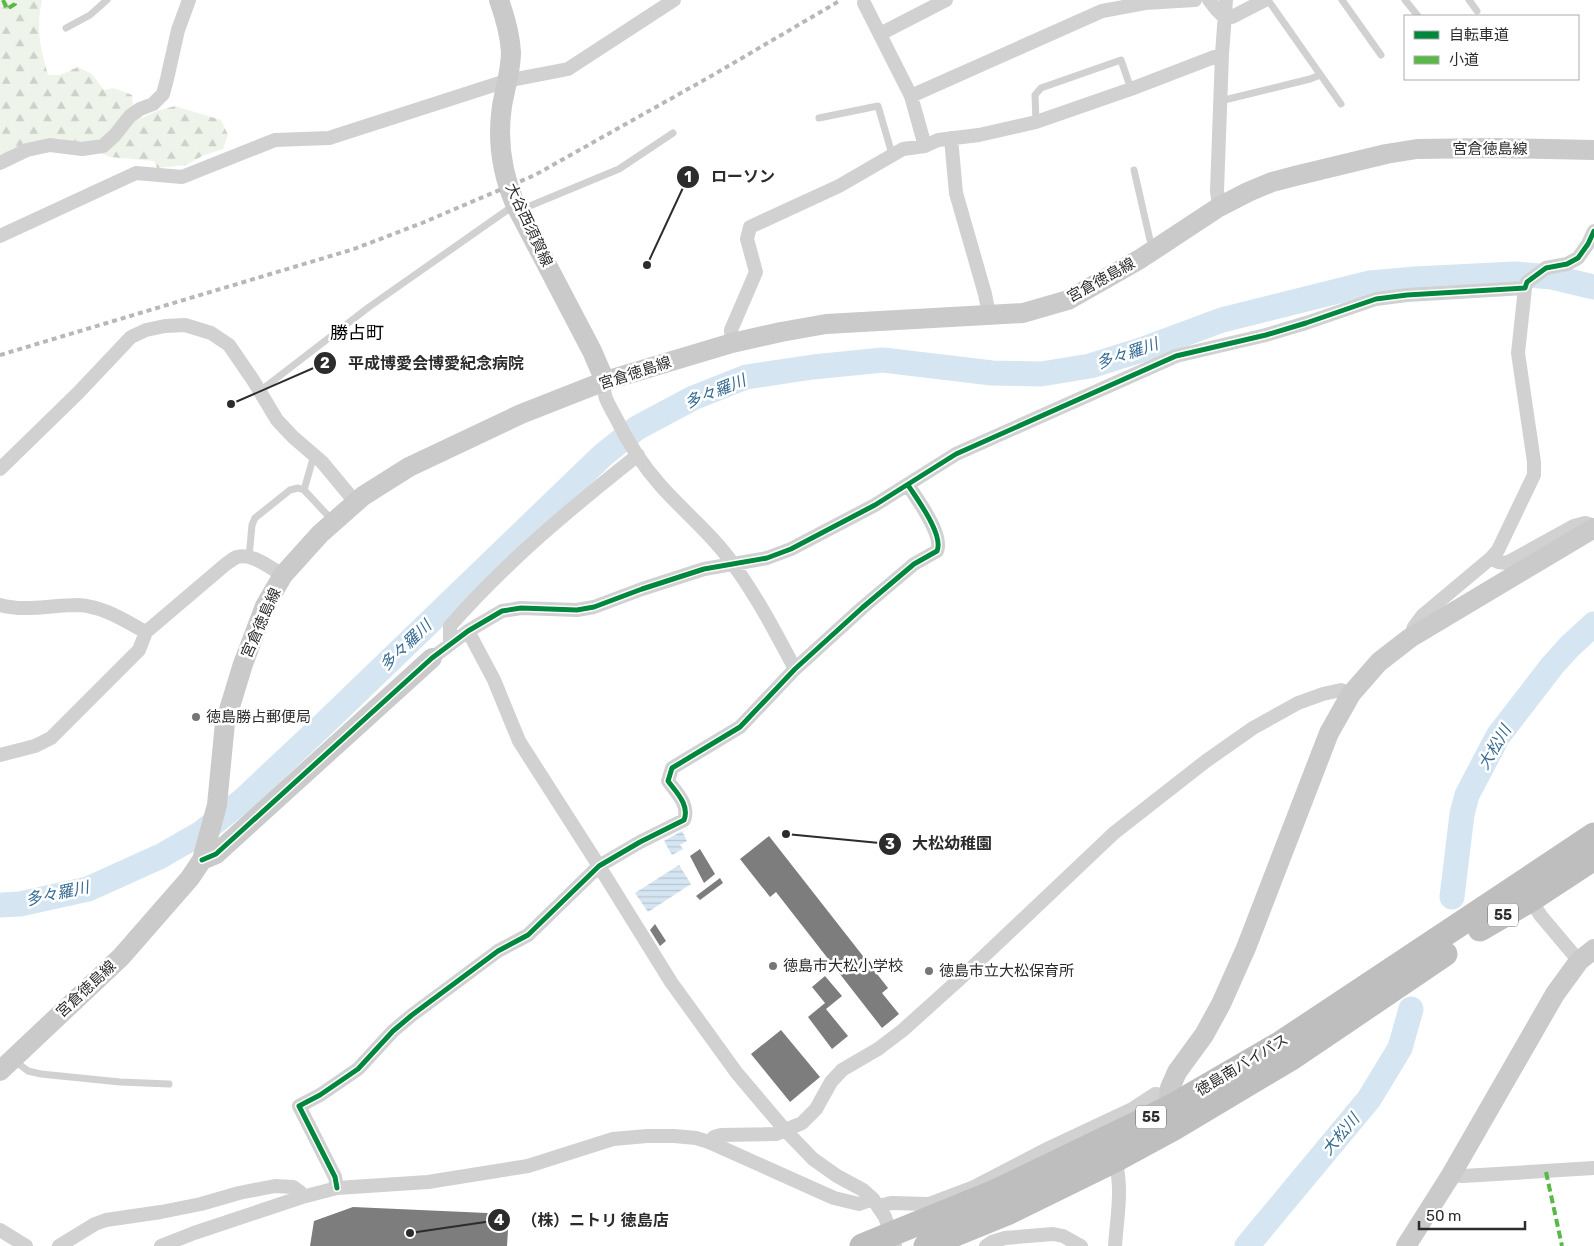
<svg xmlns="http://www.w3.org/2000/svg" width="1594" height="1246" viewBox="0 0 1594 1246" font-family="Rubik,'Noto Sans JP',sans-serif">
	<defs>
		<pattern id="forest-firs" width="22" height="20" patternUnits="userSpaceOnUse" patternTransform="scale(1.25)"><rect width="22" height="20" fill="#eff4ea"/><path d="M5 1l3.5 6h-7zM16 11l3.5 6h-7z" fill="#cdd1c9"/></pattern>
		<pattern id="water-rules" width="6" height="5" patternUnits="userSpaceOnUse" patternTransform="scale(1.25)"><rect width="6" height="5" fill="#d5e6f2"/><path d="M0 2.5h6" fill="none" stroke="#b7c5d0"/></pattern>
	</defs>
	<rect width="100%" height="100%" fill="#fff"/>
	<!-- forest -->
	<path fill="url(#forest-firs)" d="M0,0H42C36,29 40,46 48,75H60L78,67L92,74L104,90L114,88L132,95L133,109L142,118L157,111L175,106L221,120L228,135L223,149L202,156L186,165L157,168L154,161L110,157L86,147L58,138L28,144L0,156Z"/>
	<!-- water -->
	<path fill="url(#water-rules)" d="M682,831L687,841L680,845L683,849L672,855L664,841Z
		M679,865L691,884L648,912L635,893Z"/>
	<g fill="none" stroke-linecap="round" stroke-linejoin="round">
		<!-- river -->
		<path stroke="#d5e6f2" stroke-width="25" d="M1452,897L1462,814L1467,795L1498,736L1552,666L1569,647L1594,624
			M0,905L20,904L88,889L161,856L201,833L243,800L326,722L603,455L637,428L693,398L746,377L813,367L883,360L992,373L1041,374L1090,366L1141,350L1222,320L1370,283L1415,279L1515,274L1552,277L1594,287
			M1247,1246L1369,1099L1400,1048L1411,1009"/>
	</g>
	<!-- building -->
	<path fill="#7d7d7d" d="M769,836L888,988L882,993L899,1014L882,1028L776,892L770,897L740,859Z
		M700,849L715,874L704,883L690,856Z
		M720,878L723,883L700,900L696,896Z
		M655,924L666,941L660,946L650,930Z
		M825,976L842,996L826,1009L848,1036L832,1049L808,1017L825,1003L812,987Z
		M781,1030L820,1077L790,1102L751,1054Z
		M353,1207L509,1214L507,1246H310L314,1221Z"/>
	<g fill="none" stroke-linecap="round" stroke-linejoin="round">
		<!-- lane -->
		<path stroke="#d1d1d1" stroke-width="7" d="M1268,0L1341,104
			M1342,0L1381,55
			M1405,0L1418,16
			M1469,0L1477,11
			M66,28L90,15L107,0
			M1220,101L1310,79L1320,75
			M819,118L878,106L892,154
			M1036,122L1035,95L1041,88L1121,60L1131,89
			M1134,170L1150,240L1155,248
			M520,210L619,169L673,133
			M260,391L369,307L513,206
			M304,490L314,455
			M249,557L252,525L255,518L290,490L298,488L304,490L333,521
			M15,1061L28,1071L41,1074L120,1082L169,1084"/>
		<!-- street -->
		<path stroke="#d1d1d1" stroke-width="14" d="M1209,0L1216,9L1224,17H1232L1265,0
			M864,3L911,96L925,146
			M880,34L946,0
			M911,96L1102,11L1145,3L1195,0
			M951,138L956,193L985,294L989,315
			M0,163L27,150L50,145L82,149L103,146L115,135L130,116L140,109L153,104L163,94L167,79L178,30L189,0
			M1219,207L1217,191L1222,54L1226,0
			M0,236L136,173L182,177L275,140L329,138L506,81L568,69L674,0
			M732,343L731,330L756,272L747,239L750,227L839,186L903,149L925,146L938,140L979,135L1036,122L1131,89L1222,54
			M605,381C602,396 608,403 615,416C627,441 643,466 661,486C685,513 713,535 733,564C757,597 776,633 795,669
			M0,469L78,393L131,337L146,330L165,326L185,325L211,333L229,345L253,380L277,420L293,437L322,462L356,503
			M1491,558L1498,550L1534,475V462L1518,353L1525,288
			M0,605C23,612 53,605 78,605C103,606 125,621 146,632
			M468,631L494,680L519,741L599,866L671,982L736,1072L785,1130L813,1159L837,1176L863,1190L873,1199
			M1410,638L1414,627L1423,615L1491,558L1498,562L1507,563L1574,526L1585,523L1594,526
			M450,644V626C506,562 571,508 638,455
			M432,658L468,631L502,611L521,608L577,610L594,607L642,589L704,569L767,558L791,549L875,505L956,454L1176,356L1266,335L1306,323L1376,299L1407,295L1525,288L1527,282L1546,268L1567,264L1578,258L1588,244L1594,231
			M0,755L35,746L51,738L139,650L146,632L226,564C229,562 234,558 237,557C253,553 270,568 283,575
			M1527,895L1541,916L1579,961
			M709,1142L714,1137L721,1135L776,1134L802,1123L816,1109L831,1082L842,1070L878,1049L903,1030L963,976L1114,833L1151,804L1206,761L1253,728L1298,703L1323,694L1341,690L1351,694
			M1451,1175L1463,1176L1594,1168
			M337,1188L335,1177L299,1106L320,1095L358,1069L393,1031L412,1015L498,951L528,935L599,866L640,842L684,820C690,805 676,792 668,781L672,768L740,727L795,669L862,608L914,564L937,551C944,535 917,499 908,485
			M879,1206L891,1203L929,1204L974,1187L1049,1148L1132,1109L1155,1094L1169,1096
			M0,1230L26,1246
			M59,1246L95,1224L106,1220L161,1212L201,1204L239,1193L275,1186L293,1187L300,1192L302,1197
			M161,1246L194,1233L302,1197L337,1188L428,1182L528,1166L613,1139L647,1136H674L696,1138L709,1142L834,1198L859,1204L873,1199L885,1217L895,1246
			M986,1246L992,1242L1005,1238L1053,1234L1063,1236L1081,1246
			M1115,1246C1117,1217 1123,1188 1115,1160"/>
		<!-- secondary -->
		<path stroke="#cacaca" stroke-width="20" d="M499,0C505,17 510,34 511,52C511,70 505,89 502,106C497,139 502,173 515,204L592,351L605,381
			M202,860L216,854L432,658
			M0,1071L121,957L190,878L202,860L217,805L225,723L243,664L265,606L283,575L320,534L363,496L409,467L521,414L605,381L732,343L781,332L826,324L1023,313L1068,300L1140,259L1219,207L1248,192L1272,182L1295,176L1386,154L1417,149L1493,148L1594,150
			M1172,1119L1169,1108V1096L1170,1088L1177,1072L1204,1035L1221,1004L1246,948L1329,733L1351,694L1379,662L1410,638L1594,528
			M1406,1246L1451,1175L1555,994L1579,961L1594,949"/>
		<!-- highway -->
		<path stroke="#bebebe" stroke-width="25" d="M1480,929L1530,900L1594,858
			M862,1246L997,1191L1169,1108L1281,1043L1594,835
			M926,1246L1007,1213L1115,1160L1174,1128L1293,1057L1445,954"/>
		<!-- rail -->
		<path stroke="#b8b8b8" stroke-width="4" stroke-dasharray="5 4" stroke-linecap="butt" d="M0,355L354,249L422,223L535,175L713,75L841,0"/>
		<!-- quiet -->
		<path stroke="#58b947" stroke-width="4" stroke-dasharray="8 4" stroke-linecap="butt" d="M3,0L7,9L15,4L16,0
			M1546,1172L1562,1246"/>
		<defs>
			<path id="cycleway" d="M202,860L216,854L432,658L468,631L502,611L521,608L577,610L594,607L642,589L704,569L767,558L791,549L875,505L956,454L1176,356L1266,335L1306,323L1376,299L1407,295L1525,288L1527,282L1546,268L1567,264L1578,258L1588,244L1594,231
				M337,1188L335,1177L299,1106L320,1095L358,1069L393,1031L412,1015L498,951L528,935L599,866L640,842L684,820C690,805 676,792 668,781L672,768L740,727L795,669L862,608L914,564L937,551C944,535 917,499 908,485"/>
		</defs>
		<!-- cycleway casing -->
		<use href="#cycleway" stroke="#fff" stroke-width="8"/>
		<!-- cycleway -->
		<use href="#cycleway" stroke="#00873e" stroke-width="5"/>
	</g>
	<!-- markers -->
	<g fill="#767676" stroke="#fff" stroke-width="2">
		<circle cx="196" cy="717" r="5"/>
		<circle cx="773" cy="966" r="5"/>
		<circle cx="929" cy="971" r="5"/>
	</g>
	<g text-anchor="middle" stroke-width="5" stroke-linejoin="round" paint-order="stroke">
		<!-- shield labels -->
		<g fill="#fff" stroke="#6b6b6b" stroke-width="1">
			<rect x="1488" y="903.5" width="30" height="23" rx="4"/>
			<rect x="1136" y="1105.5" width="30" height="23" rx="4"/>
		</g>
		<g font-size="14" font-weight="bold" fill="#2c2c2c">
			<text x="1503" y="920">55</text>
			<text x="1151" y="1122">55</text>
		</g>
		<!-- street labels -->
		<g font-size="15" fill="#2c2c2c" stroke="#fff">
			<text x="1490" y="154">宮倉徳島線</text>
			<text transform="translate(529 225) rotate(65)" y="5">大谷西須賀線</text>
			<text transform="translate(1101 280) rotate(-29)" y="5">宮倉徳島線</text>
			<text transform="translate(635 373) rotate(-18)" y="5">宮倉徳島線</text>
			<text transform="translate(261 623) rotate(-66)" y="5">宮倉徳島線</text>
			<text transform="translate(86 989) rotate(-43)" y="5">宮倉徳島線</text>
			<text transform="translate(1242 1065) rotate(-31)" y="5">徳島南バイパス</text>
		</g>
		<!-- poi labels -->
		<g font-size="15" fill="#2c2c2c" stroke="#fff" text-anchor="start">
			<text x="206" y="722">徳島勝占郵便局</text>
			<text x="783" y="971">徳島市大松小学校</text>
			<text x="939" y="976">徳島市立大松保育所</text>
		</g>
		<!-- water labels -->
		<g font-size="16" font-style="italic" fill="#366c93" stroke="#fff">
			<text transform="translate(1127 353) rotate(-19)" y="6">多々羅川</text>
			<text transform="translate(715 391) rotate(-22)" y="6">多々羅川</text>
			<text transform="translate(405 645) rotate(-44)" y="6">多々羅川</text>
			<text transform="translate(1494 747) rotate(-59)" y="6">大松川</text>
			<text transform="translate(57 893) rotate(-12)" y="6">多々羅川</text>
			<text transform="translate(1340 1134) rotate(-50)" y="6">大松川</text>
		</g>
		<!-- quarter labels -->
		<g font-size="18" fill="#000" stroke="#fff">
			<text x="357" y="339">勝占町</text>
		</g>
	</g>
	<!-- callouts -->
	<path fill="none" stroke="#2c2c2c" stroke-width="2" d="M647 265L688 177M231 404L325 363M786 834L890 844M410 1233L499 1220"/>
	<g fill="#2c2c2c" stroke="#fff" stroke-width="2">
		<circle cx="647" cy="265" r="5"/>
		<circle cx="231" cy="404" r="5"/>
		<circle cx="786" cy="834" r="5"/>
		<circle cx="410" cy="1233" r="5"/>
		<circle cx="688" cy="177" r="12"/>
		<circle cx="325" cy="363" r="12"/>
		<circle cx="890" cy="844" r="12"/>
		<circle cx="499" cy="1220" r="12"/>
	</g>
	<g font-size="15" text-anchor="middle" font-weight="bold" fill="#fff">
		<text x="688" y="182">1</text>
		<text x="325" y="368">2</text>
		<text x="890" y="849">3</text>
		<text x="499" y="1225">4</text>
	</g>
	<g font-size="16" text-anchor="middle" font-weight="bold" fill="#2c2c2c" stroke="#fff" stroke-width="5" stroke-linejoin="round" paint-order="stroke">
		<text x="743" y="182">ローソン</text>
		<text x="436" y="369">平成博愛会博愛紀念病院</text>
		<text x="952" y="849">大松幼稚園</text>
		<text x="595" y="1226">（株）ニトリ 徳島店</text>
	</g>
	<!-- legend -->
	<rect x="1404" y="15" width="175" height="65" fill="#ffffff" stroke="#ababab"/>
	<rect x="1414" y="31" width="25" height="8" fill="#00873e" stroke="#ababab"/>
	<text x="1449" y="40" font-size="15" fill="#2c2c2c">自転車道</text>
	<rect x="1414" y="56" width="25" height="8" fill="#58b947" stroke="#ababab"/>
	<text x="1449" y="65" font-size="15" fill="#2c2c2c">小道</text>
	<!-- scale -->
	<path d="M1419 1221v8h106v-8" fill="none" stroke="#2c2c2c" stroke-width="2.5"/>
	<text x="1426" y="1221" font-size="15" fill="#2c2c2c" stroke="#ffffff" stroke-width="4" paint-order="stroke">50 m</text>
</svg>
